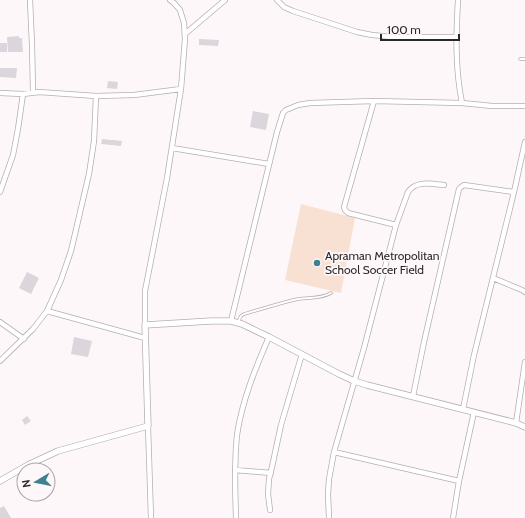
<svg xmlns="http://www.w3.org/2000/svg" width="525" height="518" viewBox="0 0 525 518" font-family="Cabin,sans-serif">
	<rect width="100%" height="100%" fill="#fef7f9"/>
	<!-- green -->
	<path fill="#f8e0d3" d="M301,204L355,218L341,293L285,280Z"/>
	<!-- building -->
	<path fill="#dbd6db" d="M19,36V38H22L23,52H8L7,37Z
		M199,39L219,40L218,46L199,45Z
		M0,43H7V52H0Z
		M0,68H17L16,78L0,77Z
		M108,81L118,82L117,89L107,88Z
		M253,111L269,114L266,130L250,127Z
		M102,139L122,141L121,146L101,144Z
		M27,272L39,278L31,294L19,288Z
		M74,337L92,341L88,357L71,354Z
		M27,416L31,421L25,425L22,420Z
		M4,506L11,518H0V508Z"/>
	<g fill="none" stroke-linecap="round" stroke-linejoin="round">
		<defs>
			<path id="service" d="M520,59H525
				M238,322L241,316L244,314C262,309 280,303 298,299C310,297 321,299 331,293"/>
			<path id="minor" d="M30,0L32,45L33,92
				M277,0L284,7L293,11L357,32L372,35L392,37H456
				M458,0C456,35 455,68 462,103
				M185,34L225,0
				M0,93L23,94L39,92L96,96L134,95L181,89
				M374,101L344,207L345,210L348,213L396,225
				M172,148L269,164
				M0,192L13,155L18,129L23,94
				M493,278L522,290L525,292
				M47,311L145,338
				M231,321L277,132L283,113L286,110L298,105L310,103L374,101L462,103L492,106H525
				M0,322L24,339
				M145,325V291L167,178L181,89L185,39L184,23L180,10L174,3L170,0
				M0,361L33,329L47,311L61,280L71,251L89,174L94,141L96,96
				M413,396L424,342L459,189L461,187L464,185L514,192
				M463,409L474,355L514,192L525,142
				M516,423L525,362
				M148,426L151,518
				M334,452L459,481
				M235,470L271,473
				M270,510L268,494L269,479L272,467L281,425L302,354
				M236,518C235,491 234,463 237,435C242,401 255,369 269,337
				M329,518L328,494L329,479L334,452L364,348L396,225L408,192C416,180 432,184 444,185
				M453,518L459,481L474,412"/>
			<path id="tertiary" d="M0,481L28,465L58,451L148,426L145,325L211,321H231L242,324L269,337L339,374L354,381L367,385L516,423L525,427"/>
		</defs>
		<!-- service casing -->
		<use href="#service" stroke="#b6aeb1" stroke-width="3.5"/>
		<!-- minor casing -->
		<use href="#minor" stroke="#b6aeb1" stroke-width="6"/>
		<!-- tertiary casing -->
		<use href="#tertiary" stroke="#b6aeb1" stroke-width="7"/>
		<!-- service -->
		<use href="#service" stroke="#fff" stroke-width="2"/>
		<!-- minor -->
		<use href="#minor" stroke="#fff" stroke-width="4.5"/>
		<!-- tertiary -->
		<use href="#tertiary" stroke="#fff" stroke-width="5.5"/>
	</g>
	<!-- markers -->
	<circle fill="#3e8291" stroke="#fef7f9" stroke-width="1.5" cx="317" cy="263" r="4"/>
	<g text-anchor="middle" stroke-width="3.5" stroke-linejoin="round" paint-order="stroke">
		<!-- poi labels -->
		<g font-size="12" fill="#2b2829" stroke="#fef7f9" text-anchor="start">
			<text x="325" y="260">Apraman Metropolitan<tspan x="325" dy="14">School Soccer Field</tspan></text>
		</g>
	</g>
	<!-- north arrow -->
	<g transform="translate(36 482) rotate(260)"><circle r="19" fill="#fef7f9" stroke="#aaa4a6"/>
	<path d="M0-3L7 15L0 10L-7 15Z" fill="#3e8291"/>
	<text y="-6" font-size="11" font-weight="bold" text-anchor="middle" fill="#2b2829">N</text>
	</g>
	<!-- scale -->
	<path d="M381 34v6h78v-6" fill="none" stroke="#2b2829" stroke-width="2"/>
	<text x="387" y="34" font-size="12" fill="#2b2829" stroke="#fef7f9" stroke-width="3" paint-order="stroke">100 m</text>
</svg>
